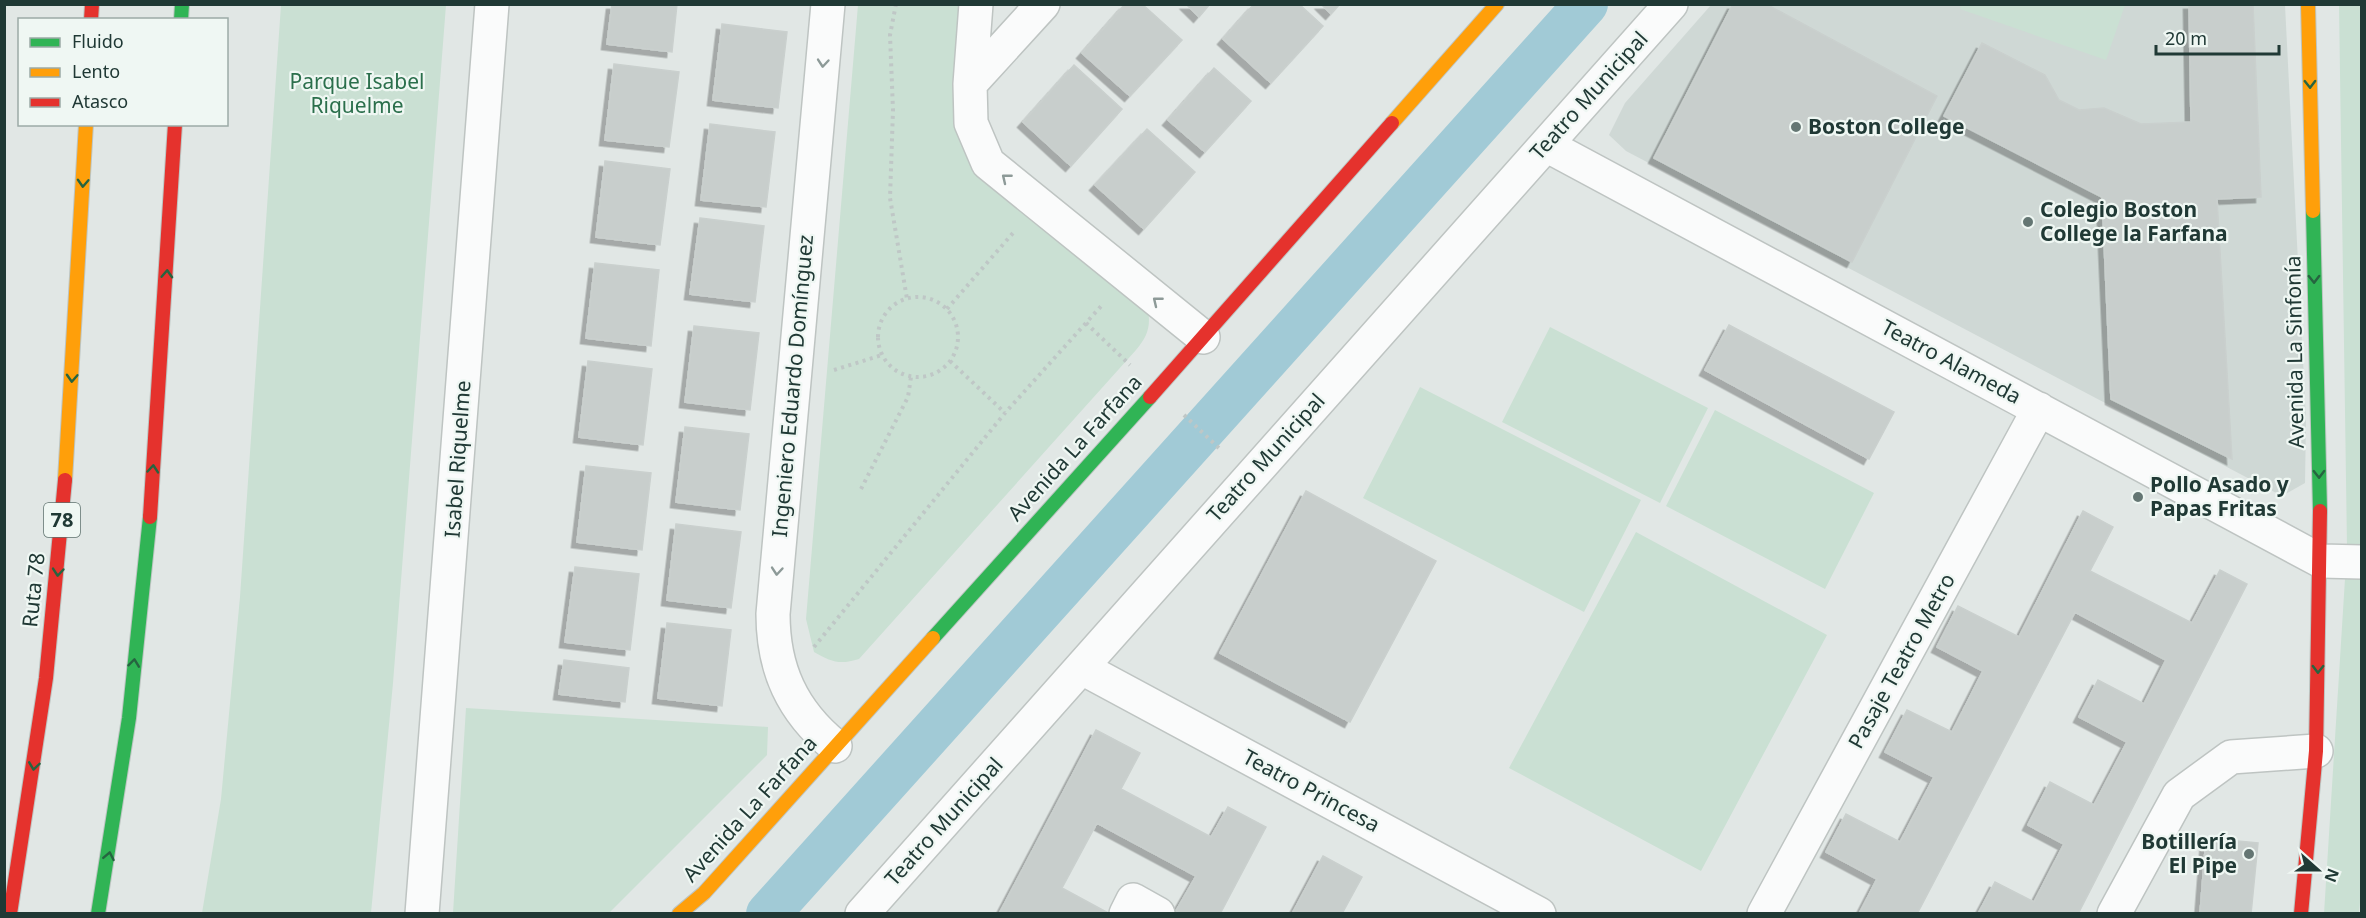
<svg xmlns="http://www.w3.org/2000/svg" width="2366" height="918" viewBox="0 0 2366 918" font-family="'Noto Sans',sans-serif">
	<defs>
		<filter id="shadow"><feDropShadow dx="-5.5" dy="5.5" stdDeviation="0" flood-color="#0004"/></filter>
	</defs>
	<rect width="100%" height="100%" fill="#e1e7e5"/>
	<!-- built -->
	<path fill="#cfd8d5" d="M1711,5H2285L2306,420L2305,483L2282,496L1626,151L1609,135L1625,103Z"/>
	<!-- green -->
	<path fill="#cae0d3" d="M2361,4L2362,881L2359,913L2324,914L2347,547L2339,5Z
		M281,5H446L393,683L371,913H202L221,799L240,597Z
		M858,5H961L953,103L964,141L1148,310C1151,327 1147,337 1136,350L859,659C840,665 831,662 814,652L806,619Z
		M1961,5L2125,4V5L2106,60L1960,9Z
		M1550,327L1708,408L1660,503L1502,422Z
		M1420,387L1641,500L1584,612L1363,498Z
		M1715,410L1874,493L1825,589L1666,506Z
		M1636,532L1827,635L1701,871L1509,768Z
		M466,708L768,727L767,755L609,913H453Z"/>
	<g fill="none" stroke-linecap="round" stroke-linejoin="round">
		<!-- canal -->
		<path stroke="#a1cad6" stroke-width="44" d="M768,914L1586,4"/>
	</g>
	<!-- building -->
	<path fill="#c8cecc" stroke="#cad0ce" stroke-width="1.5" filter="url(#shadow)" d="M612,4H677L672,52L607,44Z
		M1125,4H1142L1182,40L1130,96L1082,53Z
		M1186,4H1210L1199,17Z
		M1254,4H1299L1323,26L1271,83L1223,39Z
		M1321,4H1340L1331,14Z
		M1733,4H1766L1937,96L1852,262L1654,158Z
		M2189,4H2253L2261,197L2217,199L2232,459L2111,399L2102,197L1944,116L1982,43L2045,75L2059,100L2079,110L2104,108L2141,124L2191,122Z
		M722,24L787,32L778,108L713,100Z
		M614,64L679,72L669,147L605,140Z
		M1074,65L1122,109L1071,166L1023,122Z
		M1214,68L1251,101L1205,152L1168,120Z
		M710,124L775,132L766,207L701,200Z
		M1147,129L1195,172L1144,229L1095,185Z
		M605,161L670,169L660,245L596,237Z
		M700,218L764,226L755,302L690,294Z
		M595,263L659,270L651,346L586,338Z
		M1729,325L1894,412L1869,459L1705,370Z
		M694,326L759,333L750,410L685,402Z
		M588,361L652,369L643,445L579,437Z
		M685,427L749,434L740,510L676,502Z
		M586,466L651,473L642,550L577,542Z
		M1306,491L1436,561L1350,722L1220,653Z
		M2083,511L2113,527L2090,571L2192,623L2220,570L2247,584L2078,914H1978L1995,882L2034,902L2064,844L2028,825L2050,782L2094,805L2127,742L2079,717L2098,680L2144,704L2166,660L2075,612L1917,914H1859L1877,879L1826,852L1846,814L1900,842L1934,777L1885,752L1907,710L1952,732L1983,671L1937,647L1958,606L2019,637Z
		M676,524L741,532L731,608L667,600Z
		M575,567L639,574L630,650L565,642Z
		M667,623L731,630L722,706L658,698Z
		M564,660L629,668L625,702L559,694Z
		M1096,730L1140,753L1121,789L1211,837L1228,807L1266,827L1220,914H1181L1176,911L1196,876L1097,823L1062,888L1110,914H999Z
		M2206,838L2258,843L2251,914H2200Z
		M1323,856L1362,877L1343,912L1346,914H1292Z"/>
	<g fill="none" stroke-linecap="round" stroke-linejoin="round">
		<defs>
			<path id="street" d="M828,4L773,614C773,669 792,711 835,746
				M976,4L970,84L971,123L988,163L1203,337
				M970,84L1043,4
				M1546,145L2321,561L2362,562
				M1082,668L1539,914
				M422,914L492,4
				M862,914L1671,4
				M1126,914L1133,900L1158,914
				M1764,914L2039,409
				M2114,914L2179,795L2231,757L2316,751"/>
			<path id="fast" d="M181,20L182,4
				M2313,211L2320,511
				M933,638L1150,397
				M98,914L129,718L150,517"/>
			<path id="slow" d="M2308,4L2313,211
				M1392,123L1497,4
				M65,480L86,124
				M679,914L704,893L933,638"/>
			<path id="jam" d="M91,20L92,4
				M1150,397L1392,123
				M150,517L175,124
				M10,914L46,678L65,480
				M2301,914L2316,751L2320,511"/>
		</defs>
		<!-- street casing -->
		<use href="#street" stroke="#bec4c2" stroke-width="36"/>
		<!-- fast casing -->
		<use href="#fast" stroke="#bdc5c2" stroke-width="16"/>
		<!-- slow casing -->
		<use href="#slow" stroke="#bdc5c2" stroke-width="16"/>
		<!-- jam casing -->
		<use href="#jam" stroke="#bdc5c2" stroke-width="16"/>
		<!-- path -->
		<path stroke="#bfc7c6" stroke-width="4" stroke-dasharray="3 4.5" stroke-linecap="butt" d="M896,4L890,35L893,110L890,198L907,299
			M878 337a40 40 0 1 1 80 0a40 40 0 1 1-80 0Z
			M947,309L1013,233
			M1086,323L1130,365
			M950,361L1005,413
			M834,370L882,355
			M1184,415L1222,451
			M861,489L908,397L911,377
			M814,647L1005,413L1103,304"/>
		<!-- street -->
		<use href="#street" stroke="#fafbfb" stroke-width="33"/>
		<!-- fast -->
		<use href="#fast" stroke="#30b455" stroke-width="14"/>
		<!-- slow -->
		<use href="#slow" stroke="#ff9f0a" stroke-width="14"/>
		<!-- jam -->
		<use href="#jam" stroke="#e5322d" stroke-width="14"/>
	</g>
	<!-- one-way arrows -->
	<defs><path id="oneway-chevron" d="M-2-3.5L2.5 0L-2 3.5" fill="none" stroke-width="1.6" stroke-linecap="round" stroke-linejoin="round" transform="scale(1.5)"/></defs>
	<g stroke="#8d9a98">
		<use href="#oneway-chevron" transform="translate(823 63) rotate(95)"/>
		<use href="#oneway-chevron" transform="translate(1006 178) rotate(-141)"/>
		<use href="#oneway-chevron" transform="translate(1157 301) rotate(-141)"/>
		<use href="#oneway-chevron" transform="translate(777 571) rotate(95)"/>
	</g>
	<g stroke="#266440">
		<use href="#oneway-chevron" transform="translate(2310 84) rotate(89)"/>
		<use href="#oneway-chevron" transform="translate(83 183) rotate(93)"/>
		<use href="#oneway-chevron" transform="translate(167 274) rotate(-87)"/>
		<use href="#oneway-chevron" transform="translate(2314 279) rotate(89)"/>
		<use href="#oneway-chevron" transform="translate(72 378) rotate(93)"/>
		<use href="#oneway-chevron" transform="translate(153 469) rotate(-85)"/>
		<use href="#oneway-chevron" transform="translate(2319 474) rotate(89)"/>
		<use href="#oneway-chevron" transform="translate(58 572) rotate(95)"/>
		<use href="#oneway-chevron" transform="translate(134 663) rotate(-83)"/>
		<use href="#oneway-chevron" transform="translate(2318 669) rotate(91)"/>
		<use href="#oneway-chevron" transform="translate(34 766) rotate(98)"/>
		<use href="#oneway-chevron" transform="translate(109 856) rotate(-79)"/>
	</g>
	<!-- markers -->
	<g fill="#647673" stroke="#eff7f3" stroke-width="2">
		<circle cx="1796" cy="127" r="6"/>
		<circle cx="2028" cy="222" r="6"/>
		<circle cx="2138" cy="497" r="6"/>
		<circle cx="2249" cy="854" r="6"/>
	</g>
	<g text-anchor="middle" stroke-width="4.5" stroke-linejoin="round" paint-order="stroke">
		<!-- shield labels -->
		<rect fill="#eff7f3" stroke="#5e726e" stroke-width="1.5" x="44" y="503" width="36" height="34" rx="4.5"/>
		<g font-size="20" font-weight="bold" fill="#203935">
			<text x="62" y="527">78</text>
		</g>
		<!-- park labels -->
		<g font-size="21" fill="#2b6f4c" stroke="#eff7f3">
			<text x="357" y="89">Parque Isabel<tspan x="357" dy="24">Riquelme</tspan></text>
		</g>
		<!-- street labels -->
		<g font-size="21" fill="#203935" stroke="#eff7f3">
			<text transform="translate(1589 96) rotate(-48)" y="7">Teatro Municipal</text>
			<text transform="translate(2295 352) rotate(-91)" y="7">Avenida La Sinfonía</text>
			<text transform="translate(1951 362) rotate(28)" y="7">Teatro Alameda</text>
			<text transform="translate(793 386) rotate(-85)" y="7">Ingeniero Eduardo Domínguez</text>
			<text transform="translate(1075 448) rotate(-48)" y="7">Avenida La Farfana</text>
			<text transform="translate(1266 458) rotate(-48)" y="7">Teatro Municipal</text>
			<text transform="translate(458 459) rotate(-86)" y="7">Isabel Riquelme</text>
			<text transform="translate(34 590) rotate(-84)" y="7">Ruta 78</text>
			<text transform="translate(1902 661) rotate(-61)" y="7">Pasaje Teatro Metro</text>
			<text transform="translate(1311 791) rotate(28)" y="7">Teatro Princesa</text>
			<text transform="translate(750 809) rotate(-48)" y="7">Avenida La Farfana</text>
			<text transform="translate(944 822) rotate(-48)" y="7">Teatro Municipal</text>
		</g>
		<!-- poi labels -->
		<g font-size="21" font-weight="bold" fill="#203935" stroke="#eff7f3" text-anchor="start">
			<text x="1808" y="134">Boston College</text>
			<text x="2040" y="217">Colegio Boston<tspan x="2040" dy="24">College la Farfana</tspan></text>
			<text x="2150" y="492">Pollo Asado y<tspan x="2150" dy="24">Papas Fritas</tspan></text>
			<text x="2237" y="849" text-anchor="end">Botillería<tspan x="2237" dy="24">El Pipe</tspan></text>
		</g>
	</g>
	<!-- border -->
	<rect width="2366" height="918" fill="none" stroke="#203935" stroke-width="12"/>
	<!-- legend -->
	<rect x="18" y="18" width="210" height="108" fill="#eff7f3" stroke="#9caba7" stroke-width="1.5"/>
	<rect x="30" y="38" width="30" height="9" fill="#30b455" stroke="#9caba7" stroke-width="1.5"/>
	<text x="72" y="48" font-size="18" fill="#203935">Fluido</text>
	<rect x="30" y="68" width="30" height="9" fill="#ff9f0a" stroke="#9caba7" stroke-width="1.5"/>
	<text x="72" y="78" font-size="18" fill="#203935">Lento</text>
	<rect x="30" y="98" width="30" height="9" fill="#e5322d" stroke="#9caba7" stroke-width="1.5"/>
	<text x="72" y="108" font-size="18" fill="#203935">Atasco</text>
	<!-- north arrow -->
	<g transform="translate(2318 870) rotate(111)" stroke="#eff7f3" stroke-width="4.5" paint-order="stroke">
	<path d="M0-4.5L10 22L0 15L-10 22Z" fill="#203935"/>
	<text y="-9" font-size="16" font-weight="bold" text-anchor="middle" fill="#203935">N</text>
	</g>
	<!-- scale -->
	<path d="M2156 45v9h123v-9" fill="none" stroke="#203935" stroke-width="3"/>
	<text x="2165" y="45" font-size="18" fill="#203935" stroke="#eff7f3" stroke-width="4.5" paint-order="stroke">20 m</text>
</svg>
